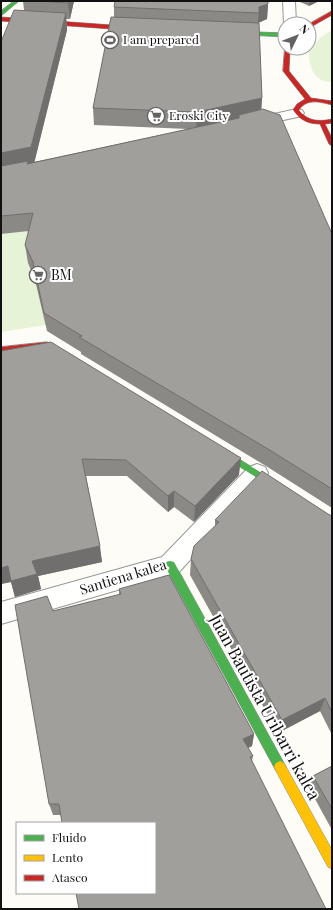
<svg xmlns="http://www.w3.org/2000/svg" width="333" height="910" viewBox="0 0 333 910" font-family="'Playfair Display',serif">
	<rect width="100%" height="100%" fill="#fdfcf7"/>
	<!-- green -->
	<path fill="#e7f3d7" d="M332,30V82C313,82 310,67 308,51L321,37Z
		M28,231V263L35,281L46,325L1,332V234Z"/>
	<g fill="none" stroke-linecap="round" stroke-linejoin="round">
		<defs>
			<path id="street" d="M283,1H295L296,24H285V26L284,24Z
				M297,109L302,110L304,113L302,116L251,127L246,126L244,123L246,120Z
				M257,464L265,467L268,473L265,479L179,572L1,624V602L162,557L249,467Z"/>
			<path id="fast" d="M14,1H19L1,16V11Z
				M230,31L285,33V37L228,34L227,33Z
				M215,444L332,517V526L212,449L211,447L212,445Z
				M170,561L174,562L284,763L286,767L284,771L280,773L276,771L166,568L165,565L166,562Z"/>
			<path id="slow" d="M280,761L284,763L332,850V869L328,867L276,771L274,767L276,763Z"/>
			<path id="jam" d="M332,11V15L309,28V24Z
				M1,17L139,27L142,29L139,31L1,21Z
				M285,47L290,48L289,71L311,98L332,101V105C320,102 307,98 299,110C307,121 319,122 332,119V123L325,124L332,138V146L329,144L320,124C308,124 300,120 293,110L297,104L305,99L283,71Z
				M47,342L56,346L57,348L56,350L53,351L46,348L1,353V347Z"/>
		</defs>
		<!-- street casing -->
		<use href="#street" stroke="#979795" stroke-width="2"/>
		<!-- fast casing -->
		<use href="#fast" stroke="#8e8d8b" stroke-width="1"/>
		<!-- slow casing -->
		<use href="#slow" stroke="#8e8d8b" stroke-width="1"/>
		<!-- jam casing -->
		<use href="#jam" stroke="#8e8d8b" stroke-width="1"/>
		<!-- street -->
		<use href="#street" fill="#fffffe" fill-rule="evenodd"/>
		<!-- fast -->
		<use href="#fast" fill="#4caf50" fill-rule="evenodd"/>
		<!-- slow -->
		<use href="#slow" fill="#ffc107" fill-rule="evenodd"/>
		<!-- jam -->
		<use href="#jam" fill="#c62828" fill-rule="evenodd"/>
	</g>
	<!-- wall -->
	<path fill="#8a8986" d="M23,1H74L70,19H66L67,30L34,162L188,129L94,125L93,108L114,17V7L268,4L267,19L258,23L262,98L261,110L332,234V508L266,466L81,354V352L47,331L35,280L28,263L25,245L29,231L1,234V42L24,10Z
		M298,1H319L309,6Z
		M1,351L239,475L194,522L174,507L168,512L127,476H86L102,562L38,576L41,589L15,597L11,582L1,584Z
		M328,514L332,516V735L320,711L278,733L190,575L191,559L215,526V520Z
		M119,589L254,734L252,746L248,748L253,756L252,761L61,815H53L49,804L53,611L119,595Z
		M332,766V830L309,788L313,776Z"/>
	<!-- shaded-wall -->
	<path fill="#716f6d" d="M69,1H74L70,19L68,3Z
		M310,1H319L309,6Z
		M268,4L267,19L258,23L259,7Z
		M66,13L67,30L34,164L1,171V153Z
		M262,98L261,115H239V120L196,129L197,112Z
		M241,458L239,475L194,522L195,506Z
		M174,491V507L168,512V496Z
		M100,546L102,562L38,576L41,589L15,597L11,582L1,584V568Z
		M325,698L320,711L278,733L282,720Z
		M254,734L252,746L241,751L243,739Z"/>
	<!-- building -->
	<path fill="#a19f9c" stroke="#716f6d" d="M39,1H69L68,3Z
		M115,1H268V4L259,7V13L114,7Z
		M14,10L66,13L31,147L1,153V42Z
		M111,17L259,23L262,98L197,112L93,108Z
		M263,109L280,115L332,234V489L268,449L79,337L82,336L44,313L33,262L25,245L33,213L1,216V166L28,161L27,164L69,155L239,118V115Z
		M51,342L241,458L195,506L174,491L168,496L126,460L82,459L100,546L32,561L37,574L11,581L8,566L1,568V351Z
		M262,471L328,514L332,516V712L325,698L282,720L191,559L194,546L219,522L215,520Z
		M169,575L254,734L243,739L253,756L250,757L326,909H79L76,893H155V823H62L59,804H49L15,605L47,596L53,611L121,594L119,589Z
		M332,766V809L313,776Z"/>
	<!-- icons -->
	<defs>
		<symbol id="stadium-ring" viewBox="-11 -11 22 22"><circle r="9.5" fill="#fff" stroke="#646362" stroke-width="1.5"/><path d="M0-5a6.5 5 0 1 0 0 10a6.5 5 0 1 0 0-10ZM-3.5-1.8h7v3.6h-7Z" fill="#646362"/></symbol>
		<symbol id="supermarket-ring" viewBox="-11 -11 22 22"><circle r="9.5" fill="#fff" stroke="#646362" stroke-width="1.5"/><path d="M-6-5.5h2.5l.6 2H6L4.5 2H-2.5L-4.4-4H-6ZM-1.5 3.2a1.3 1.3 0 1 0 .1 0ZM3 3.2a1.3 1.3 0 1 0 .1 0Z" fill="#646362"/></symbol>
	</defs>
	<g fill-rule="evenodd">
		<use href="#stadium-ring" x="100" y="30" width="20" height="20"/>
		<use href="#supermarket-ring" x="146" y="106" width="20" height="20"/>
		<use href="#supermarket-ring" x="28" y="265" width="20" height="20"/>
	</g>
	<g text-anchor="middle" stroke-width="4" stroke-linejoin="round" paint-order="stroke">
		<!-- far-poi labels -->
		<g font-size="12" fill="#111" stroke="#fff" text-anchor="start">
			<text x="123" y="44">I am prepared</text>
			<text x="169" y="120">Eroski City</text>
		</g>
		<!-- poi labels -->
		<g font-size="14" fill="#111" stroke="#fff" text-anchor="start">
			<text x="51" y="280">BM</text>
		</g>
		<!-- street labels -->
		<g font-size="14" fill="#111" stroke="#fff">
			<text transform="translate(123 577) rotate(-17)" y="5">Santiena kalea</text>
		</g>
		<!-- near-street labels -->
		<g font-size="17" fill="#111" stroke="#fff">
			<text transform="translate(265 707) rotate(61)" y="6">Juan Bautista Uribarri kalea</text>
		</g>
	</g>
	<!-- border -->
	<rect width="333" height="910" fill="none" stroke="#111111" stroke-width="4"/>
	<!-- legend -->
	<rect x="16" y="822" width="140" height="72" fill="#ffffff" stroke="#a0a0a0"/>
	<rect x="24" y="835" width="20" height="6" fill="#4caf50" stroke="#a0a0a0"/>
	<text x="52" y="842" font-size="12" fill="#111111">Fluido</text>
	<rect x="24" y="855" width="20" height="6" fill="#ffc107" stroke="#a0a0a0"/>
	<text x="52" y="862" font-size="12" fill="#111111">Lento</text>
	<rect x="24" y="875" width="20" height="6" fill="#c62828" stroke="#a0a0a0"/>
	<text x="52" y="882" font-size="12" fill="#111111">Atasco</text>
	<!-- north arrow -->
	<g transform="translate(297 36) rotate(47)"><circle r="19" fill="#ffffff" stroke="#a0a0a0"/>
	<path d="M0-3L7 15L0 10L-7 15Z" fill="#646362"/>
	<text y="-6" font-size="11" font-weight="bold" text-anchor="middle" fill="#111111">N</text>
	</g>
</svg>
